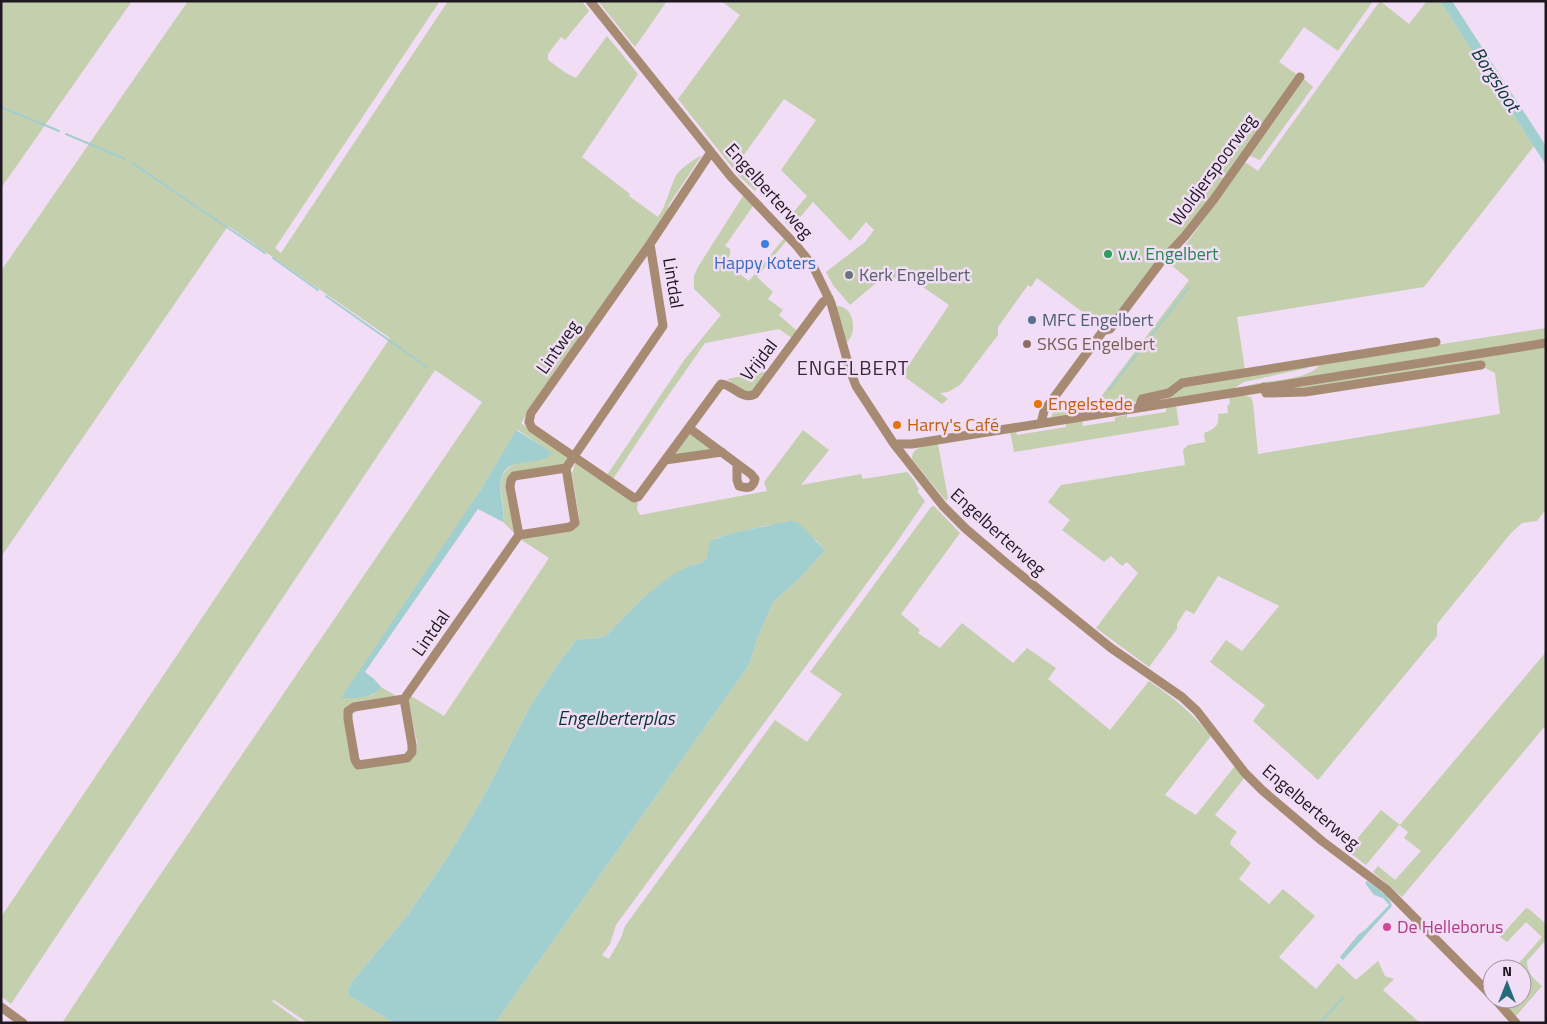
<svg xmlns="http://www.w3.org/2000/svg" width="1547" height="1024" viewBox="0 0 1547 1024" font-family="'Titillium Web',sans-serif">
	<rect width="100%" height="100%" fill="#f1ddf6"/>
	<!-- green -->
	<path fill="#c4cfae" d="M1,1H132L1,188Z
		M188,1H440L275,248L281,253L448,1H544L546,3L547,1H582L589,11L565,40L561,37L548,54V60L566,73L576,78L607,36L638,74L582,157L630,194L629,196L658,217C667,205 669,188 677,174C682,167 694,160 702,155L668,206V211L565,359L559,365L521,423L567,455L568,460L564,464L513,474L516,535L503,522C505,511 502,501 501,490C498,460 529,460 552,453L518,430H516L480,491L346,698L373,695L381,687L398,697L346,714L355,769L409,759L416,754L417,742L408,699L411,696L444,716L549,558L520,539L578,522L579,517L572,474L575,464L579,462L638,502L637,509L640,515L767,491L764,482L803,430L829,450L801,485L861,474L863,479L907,472L914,480L919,490L917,491L925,501L897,542L616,925L610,944L602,955L609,959L621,938L625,926L775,720L807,742L842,694L810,672L931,507L934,506L960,533L901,614L920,630L918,633L940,648L962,623L1013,663L1027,648L1056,668L1048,679L1110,730L1149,681C1174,698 1191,712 1211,736L1165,795L1196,815L1235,766L1245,777L1215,815L1237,832L1231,840L1230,844L1251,863L1239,879L1269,904L1283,889L1315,916L1279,957L1316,989L1338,963L1356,980L1378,961L1385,976L1394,979L1383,990L1420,1023H495L749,665L757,639L773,602L801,577L825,550L817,541L787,521L782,524L764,526L716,538L710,544L707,558L701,563L689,566L643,598L606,636L599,638L576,640L558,664L532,703L481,801L447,858L407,916L351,983L348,990L349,996L395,1023H308L274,1000L272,1001L302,1023H62L139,906L482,402L435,370L11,1004L1,996V917L390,338L228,226L1,557V271Z
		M598,1H667L635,47Z
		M721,1H1373L1338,51L1304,27L1279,62L1299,76L1188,228L1104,328L1037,278L1031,287L1028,285L998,327V335L960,385L948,392L940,393L948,399L942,404L902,375L949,305L907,276L901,283L888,273L850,305L833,285L826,272L865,242L874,230L866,222L850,241L813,202L791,228L785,222L807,196L781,170L816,120L784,99L738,163L760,184L755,191L739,176L678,99L740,15Z
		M1380,1L1409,24L1427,1H1440L1534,146L1424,287L1237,317L1245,370L1142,397L1130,406L1102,410L1100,398L1189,280L1168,262L1174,261L1245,162L1258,171Z
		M1304,79L1313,87L1260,160L1250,156Z
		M743,196L753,206L725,246L730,249V255L725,263L749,281L785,237L787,240L757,277L773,292L768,299L783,310L779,315L797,331L792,338L779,329L705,343L663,403L613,479L607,475L685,359L721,315L694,289V276L698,267Z
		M836,306C854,305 858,332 847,342L845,341Z
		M1546,328V339L1245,387C1265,378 1308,383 1321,363Z
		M1546,346V509L1537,521L1522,523L1511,533L1437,624V636L1318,780L1253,721L1265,705L1210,662L1226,640L1242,651L1279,606L1218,576L1194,614L1186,610L1177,624V629L1149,667L1096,628L1138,573L1127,562L1122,566L1111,556L1104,562L1062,530L1070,520L1048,502L1061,485L1185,465L1183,450L1188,445L1205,442L1204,433C1214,429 1220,426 1218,414L1228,413L1227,406L1230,404L1229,397L1242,395L1251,397L1253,403L1258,454L1500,414L1495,373L1483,367L1304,390L1273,391Z
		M1310,364L1308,368L1244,382L1233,389L1165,400L1178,392L1183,387Z
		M769,371L751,392L743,391L727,379Z
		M1088,400L1086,413L1051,418L1056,405Z
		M1176,405L1179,425L1014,452L1010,431L1016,430L1017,435L1066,427V423L1082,421L1083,426L1115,421V417L1127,415V418L1166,412V407Z
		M690,432L712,450L673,455Z
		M938,444L948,498L946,501L912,459C912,445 927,446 938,444Z
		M1546,652V725L1402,897L1373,872L1378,866L1395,880L1421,851L1404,838L1408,832L1399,825L1366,865L1347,851L1381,810L1400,825Z
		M1526,908L1529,909L1546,924V940L1527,961C1527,973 1534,979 1542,986L1516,1016L1507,1007L1512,999H1522V969H1517L1518,964L1542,937L1526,922L1507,942L1500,937Z"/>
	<!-- water -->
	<path fill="#a1cecf" d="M1440,1H1452L1546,146V165Z
		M516,430L553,453C538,467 513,457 504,472C495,487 506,506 503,522L478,509L365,672L374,679L381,687C374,699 353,698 341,698L480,491Z
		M789,521L797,522L825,550L801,577L773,602L757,639L749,665L495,1023H395L349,996L348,990L351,983L407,916L447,858L481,801L532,703L558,664L576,640L599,638L606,636L643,598L672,575L689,566L701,563L707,558C708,554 708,547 710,543C715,534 777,525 789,521Z
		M1367,881C1375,887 1390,895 1392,906L1343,960L1340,957L1358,935L1365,930L1389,905L1383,898L1374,895L1365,883Z"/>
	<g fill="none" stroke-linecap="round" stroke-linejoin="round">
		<!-- stream -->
		<path stroke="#a1cecf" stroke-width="2" d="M1,107L59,131
			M66,134L125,159
			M132,163L265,253
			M273,258L318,290
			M326,296L427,367
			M1109,390L1189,287
			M1320,1023L1343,998"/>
		<!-- minor -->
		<path stroke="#a68b72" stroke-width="9" d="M590,1L731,177L796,245L813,266L831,303L850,370L856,386L894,444L943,506L966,529L1006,563L1111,648L1182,697L1197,711L1245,773L1262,790L1322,841L1386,889L1492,996
			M650,244L531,413L529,422L532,428L634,498L638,497L721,384C733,384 742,401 755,394L823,302L829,298
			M1264,387L1266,393L1305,392L1481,365
			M1139,407L1142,399L1169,393L1182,383L1436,342
			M1041,423L1044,411L1103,331L1110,329L1160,263L1185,236L1214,199L1300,77
			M689,428L751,474L755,479C753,488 748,489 739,486L737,480V464
			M894,444H912L1546,343
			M665,460L722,452
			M519,535L510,487L511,480L514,476L566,468
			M404,699L354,707L348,711V719L355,760L358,765L407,758L412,752V745L404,699L519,535L570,527L575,523L566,468L663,326L650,244L711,152
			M1495,999L1516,1023
			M1,1007L23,1023"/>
	</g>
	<!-- markers -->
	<circle fill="#3f7fe0" stroke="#f1ddf6" stroke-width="2" cx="765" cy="244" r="5"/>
	<circle fill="#2e9e5b" stroke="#f1ddf6" stroke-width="2" cx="1108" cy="254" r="5"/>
	<circle fill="#6b7280" stroke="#f1ddf6" stroke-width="2" cx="849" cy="275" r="5"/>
	<circle fill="#5c6f8a" stroke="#f1ddf6" stroke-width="2" cx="1032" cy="320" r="5"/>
	<circle fill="#8d6e63" stroke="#f1ddf6" stroke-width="2" cx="1027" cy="344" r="5"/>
	<g fill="#e8710a" stroke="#f1ddf6" stroke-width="2">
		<circle cx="1038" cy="404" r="5"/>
		<circle cx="897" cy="425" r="5"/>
	</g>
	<circle fill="#d1479c" stroke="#f1ddf6" stroke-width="2" cx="1387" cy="927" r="5"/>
	<g text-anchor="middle" stroke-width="5" stroke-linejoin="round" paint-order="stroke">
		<!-- street labels -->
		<g font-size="18" fill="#1e1720" stroke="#f1ddf6">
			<text transform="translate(1213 170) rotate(-54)" y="6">Woldjerspoorweg</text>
			<text transform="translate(769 191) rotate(48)" y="6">Engelberterweg</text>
			<text transform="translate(673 283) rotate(81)" y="6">Lintdal</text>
			<text transform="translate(558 347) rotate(-55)" y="6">Lintweg</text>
			<text transform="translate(759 360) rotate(-52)" y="6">Vrijdal</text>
			<text transform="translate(998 532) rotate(42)" y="6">Engelberterweg</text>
			<text transform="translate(431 633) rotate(-55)" y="6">Lintdal</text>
			<text transform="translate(1311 807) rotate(40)" y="6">Engelberterweg</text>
		</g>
		<!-- leisure labels -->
		<g font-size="18" fill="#27864d" stroke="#f1ddf6" text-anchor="start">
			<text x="1118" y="260">v.v. Engelbert</text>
		</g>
		<!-- shop labels -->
		<g font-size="18" fill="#366cbe" stroke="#f1ddf6">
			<text x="765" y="269">Happy Koters</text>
		</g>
		<!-- worship labels -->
		<g font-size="18" fill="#5b616d" stroke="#f1ddf6" text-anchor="start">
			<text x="859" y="281">Kerk Engelbert</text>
		</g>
		<!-- service labels -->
		<g font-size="18" fill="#4e5e75" stroke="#f1ddf6" text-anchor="start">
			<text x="1042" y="326">MFC Engelbert</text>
		</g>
		<!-- education labels -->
		<g font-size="18" fill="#785e54" stroke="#f1ddf6" text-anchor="start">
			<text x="1037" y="350">SKSG Engelbert</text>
		</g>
		<!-- food labels -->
		<g font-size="18" fill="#c56008" stroke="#f1ddf6" text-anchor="start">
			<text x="1048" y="410">Engelstede</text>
			<text x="907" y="431">Harry's Café</text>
		</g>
		<!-- hotel labels -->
		<g font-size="18" fill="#b23c85" stroke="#f1ddf6" text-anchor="start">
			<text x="1397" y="933">De Helleborus</text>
		</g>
		<!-- water labels -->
		<g font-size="19" font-style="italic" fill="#093637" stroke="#f1ddf6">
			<text transform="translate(1496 79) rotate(57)" y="7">Borgsloot</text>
			<text x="616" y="725">Engelberterplas</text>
		</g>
		<!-- quarter labels -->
		<g font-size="20" letter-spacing="1" fill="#37283b" stroke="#f1ddf6">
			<text x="853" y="375">ENGELBERT</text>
		</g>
	</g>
	<!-- border -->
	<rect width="1547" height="1024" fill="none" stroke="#1e1720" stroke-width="5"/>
	<!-- north arrow -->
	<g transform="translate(1507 984)"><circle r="24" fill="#f1ddf6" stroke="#9d8ea0"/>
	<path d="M0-4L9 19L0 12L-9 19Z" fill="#236b78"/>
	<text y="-8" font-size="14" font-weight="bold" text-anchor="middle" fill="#1e1720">N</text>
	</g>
</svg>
